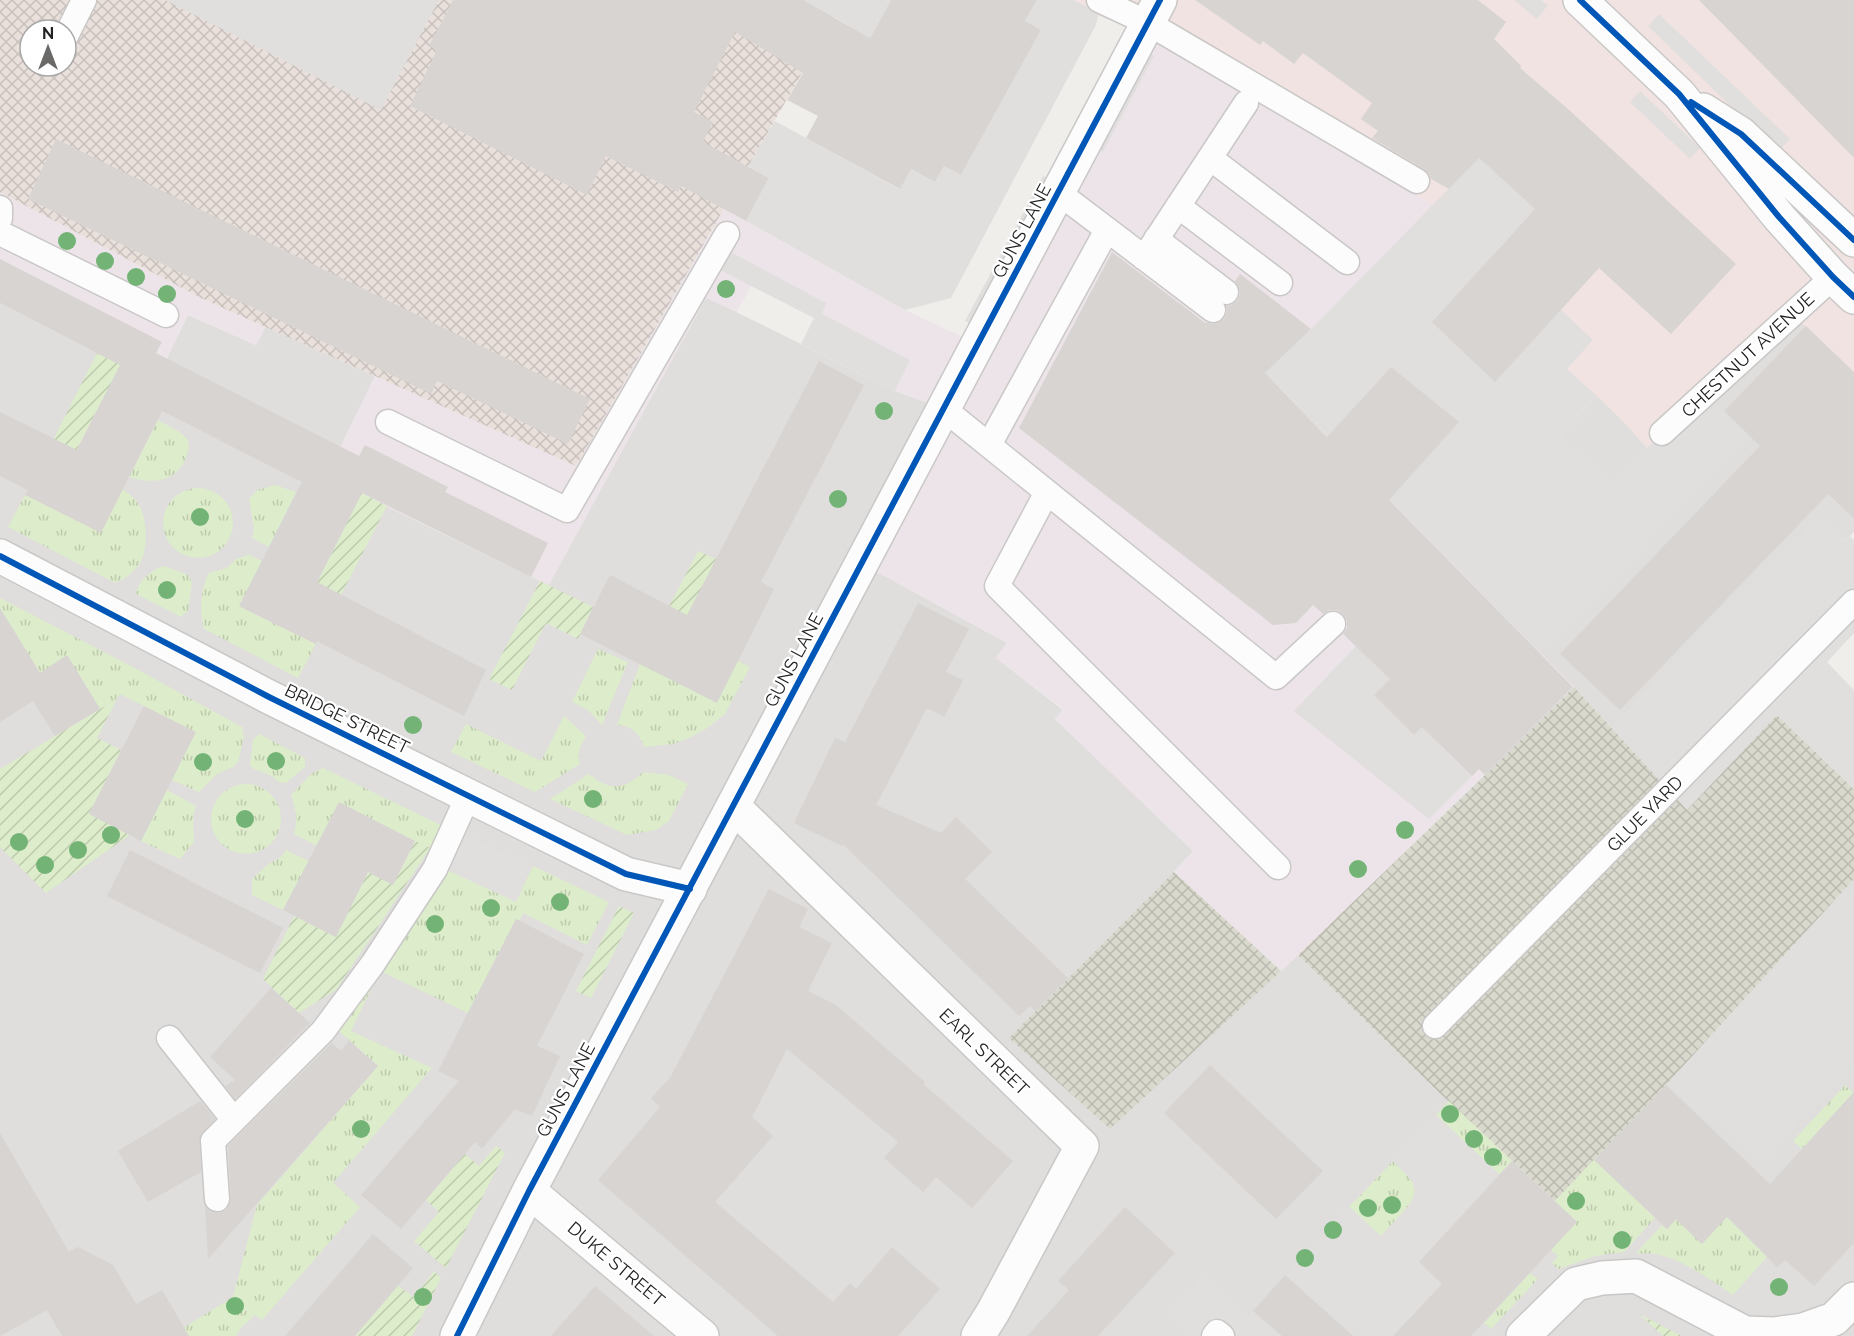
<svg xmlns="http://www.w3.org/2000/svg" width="1854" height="1336" viewBox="0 0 1854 1336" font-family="Raleway,sans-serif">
	<defs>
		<pattern id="military-cross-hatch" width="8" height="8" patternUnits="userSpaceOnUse" patternTransform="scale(1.5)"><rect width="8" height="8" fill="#eae0db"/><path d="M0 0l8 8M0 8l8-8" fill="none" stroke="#c8c0bc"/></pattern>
		<pattern id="construction-cross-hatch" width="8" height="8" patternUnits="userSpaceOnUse" patternTransform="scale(1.5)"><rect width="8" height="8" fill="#d9d9cd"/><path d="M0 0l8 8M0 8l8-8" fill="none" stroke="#babab0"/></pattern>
		<pattern id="grass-tufts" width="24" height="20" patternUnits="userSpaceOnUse" patternTransform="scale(1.5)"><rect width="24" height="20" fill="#ddeccb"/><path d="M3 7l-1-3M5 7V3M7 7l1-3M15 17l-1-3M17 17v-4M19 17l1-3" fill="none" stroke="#bdcaae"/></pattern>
		<pattern id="garden-furrows" width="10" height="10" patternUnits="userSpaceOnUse" patternTransform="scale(1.5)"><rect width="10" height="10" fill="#ddeccb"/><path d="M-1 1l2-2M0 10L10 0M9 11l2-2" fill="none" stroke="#bdcaae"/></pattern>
	</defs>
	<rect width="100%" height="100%" fill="#f0eeeb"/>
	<!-- residential -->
	<path fill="#dfdedc" d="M706,297L895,391L944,409L862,565L892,580L1007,643L996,658L1063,710L1055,719L1193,851L1174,872L1281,971L1298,955L1429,1083L1555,1201L1666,1085L1854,879V1336H0V303L155,383L188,315L256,345L266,326L375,376L326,477L540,581L623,448Z
		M1793,315L1806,326L1757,426L1854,519V532L1844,541L1819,519L1612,728L1574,687L1443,555L1597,396L1620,418Z"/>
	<!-- commercial -->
	<path fill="#f1e3e1" d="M1073,0H1854V391L1749,435L1724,411L1806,327L1793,315L1647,448L1620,418L1597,396L1443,555L1265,373L1373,266L1144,31L1098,16L1092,9Z"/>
	<!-- industrial -->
	<path fill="#ede4e9" d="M1143,31L1433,205L1311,329L1265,373L1574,687L1485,775L1281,971L1174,872L1193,851L1055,719L1063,709L996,658L1007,643L892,580L861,565L944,409L895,391L801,344L814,318L751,286L737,312L706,298L549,585L326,477L375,376L576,465L724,209L905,310L978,344Z
		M0,192L201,298L266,326L256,345L188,315L155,383L0,303Z"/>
	<!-- military -->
	<path fill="url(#military-cross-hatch)" fill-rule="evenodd" d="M0,0H758L822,38L576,466L201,298L0,192ZM30,30H66V66H30Z"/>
	<!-- construction -->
	<path fill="url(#construction-cross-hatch)" d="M1574,687L1669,790L1777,715L1854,789V879L1666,1085L1555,1201L1429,1083L1298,955L1485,775Z
		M1174,872L1281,971L1110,1129L1009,1038Z"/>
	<!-- grass -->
	<path fill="url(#grass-tufts)" d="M158,420C166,425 184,432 188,441C190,446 188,451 187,455C178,482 153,485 129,477Z
		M275,485L296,492L269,547L252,538L254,529L249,499L257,490Z
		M163 523a35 35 0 1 1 70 0a35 35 0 1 1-70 0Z
		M123,489C127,493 134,497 137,502C148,516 149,552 138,566C132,574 124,579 115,583L8,527L25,495Z
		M249,555L262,561L239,606L316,644L298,678L204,629C199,612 200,589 209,573L227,568L236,559Z
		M164,566L188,575L192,582L188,611L181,617L136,594C138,581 151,570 164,566Z
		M0,598L133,667L242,727L244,737L238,762L233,767L217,774L199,792L172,780L195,732L120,694L117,699L100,709L68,656L40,673L11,626L0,632Z
		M598,649L628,662L602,725L588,710L572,702Z
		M738,661L750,667L725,714L707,728L691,737L673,744L644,747C640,734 631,725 617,725L640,664Z
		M564,716L586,736C580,746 577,753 580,764L535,792L451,752L466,724L541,761Z
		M259,734L305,758V767L286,783L279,782L272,776L254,769L250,765L253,740Z
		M323,768L445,827L430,848L415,841L317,846L294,834C298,819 296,809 291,795L312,773Z
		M643,772L669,775L688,784L669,821L656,830L627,835L550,799L589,774C609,791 625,790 643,772Z
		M211 819a35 35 0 1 1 70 0a35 35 0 1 1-70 0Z
		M167,790L196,806L193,816L194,842L180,859L141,841Z
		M286,850L309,861L283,910L252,895V879L267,865L281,857Z
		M533,866L609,902L587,945L523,913L520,920L516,919L468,1013L380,971L443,868L516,901Z
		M377,977L351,1031L432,1068L333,1183L360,1207L262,1320L255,1315L240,1329L236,1336H170L233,1297L257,1205L378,1066L339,1031Z
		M1845,1085L1853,1093L1802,1149L1793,1141Z
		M1449,1101L1512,1161L1500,1175L1436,1115Z
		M1603,1150L1658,1202L1650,1212L1655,1218L1624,1252L1595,1256L1558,1269L1552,1263L1558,1256L1551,1250L1577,1222L1555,1201Z
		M1393,1161C1399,1167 1409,1174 1413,1182C1422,1201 1392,1223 1381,1236L1349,1207Z
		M1733,1210L1767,1257L1733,1295C1712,1281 1681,1258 1655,1254C1649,1253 1642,1254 1636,1253L1662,1225L1667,1229L1676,1219L1702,1244Z
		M1530,1273L1538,1279L1491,1329L1484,1323Z"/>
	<!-- garden -->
	<path fill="url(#garden-furrows)" d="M97,353L144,377L141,411L105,394L71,461L48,450Z
		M345,485L387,506L341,595L315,587L349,519Z
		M698,551L716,559L687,631L663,618Z
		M540,581L593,607L578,639L546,623L512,690L489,679Z
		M117,699L97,738L121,750L89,814L130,835L46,893L0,847V769Z
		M415,841L430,848L336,990L299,1013L263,979L294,916L336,937L368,872L393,885Z
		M619,906L634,913L591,998L576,991Z
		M496,1146L505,1153L446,1268L414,1241L439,1212L426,1200L465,1154L479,1166Z
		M434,1271L441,1278L412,1336H355L398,1286L414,1297Z
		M1639,1314L1682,1336H1663Z"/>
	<!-- parking -->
	<path fill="#e0dfde" d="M165,0H439L381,110Z
		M785,0H891L870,38L834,17L822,38Z
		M1037,0H1073L1092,9L1098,16L1096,25L951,298L905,310L746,221L769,178L748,166L775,121L899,189L911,169L935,182L944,166L961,175L1041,30L1025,21Z
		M1514,0H1541L1548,5L1537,19Z
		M1659,14L1790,139L1778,152L1648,26Z
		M1142,50L1154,56L1103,152L1092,145Z
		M1640,91L1700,148L1690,159L1630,102Z
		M1479,158L1535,209L1497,250L1593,340L1567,369L1597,396L1558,436L1611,485L1662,433L1706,394L1749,435L1539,652L1265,373L1311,329Z
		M1043,176L1056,182L978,327L965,321Z
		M727,250L826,303L822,314L910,360L895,391L801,344L814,318L718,269Z
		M1819,518L1844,541L1850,536L1854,540V633L1827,662L1854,690V789L1777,715L1687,810L1612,728Z
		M1356,646L1390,679L1375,695L1414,735L1430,719L1440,745L1472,776L1429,819L1294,711Z
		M460,832L532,866L516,902L443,868Z
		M1844,891L1854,900V1061L1764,1160L1713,1114L1706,1122L1666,1085Z
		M1436,1115L1500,1175L1419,1262L1442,1284L1393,1336H1358L1369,1324L1362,1317L1348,1332L1285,1275L1349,1207L1381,1236L1412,1202L1415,1191L1412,1181L1393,1161Z
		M1202,1277L1246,1318L1253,1311L1282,1336H1191L1167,1314Z"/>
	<!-- building -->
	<path fill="#d7d4d2" d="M453,0H803L870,38L891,0H1037L1025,21L1041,30L961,175L944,166L935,182L911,169L900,189L806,138L818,116L787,100L803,73L735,32L694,112L713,122L703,142L769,178L746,221L681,186L678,192L606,156L587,195L410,106L437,50L429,46Z
		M1195,0H1478L1506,22L1494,39L1521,66L1520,68L1567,108L1736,264L1671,334L1599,268L1495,382L1432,322L1535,209L1479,158L1449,189L1431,179L1429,174L1424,169L1372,138L1378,131L1361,119L1372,103L1303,53L1294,64L1263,41L1260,45Z
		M1699,0H1854V158Z
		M56,139L590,399L568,444L437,381L431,394L28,199Z
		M1112,252L1204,322L1212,324L1218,323L1224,319L1227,312L1226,306L1232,305L1237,301L1240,294L1239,287L1235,281L1240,274L1311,329L1265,373L1327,437L1391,367L1459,422L1389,500L1573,687L1485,775L1479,769L1472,776L1422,727L1414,735L1374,695L1390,679L1343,634L1347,628V621L1343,614L1337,610H1330L1323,614L1313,605L1296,623L1273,625L1019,428Z
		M0,259L162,342L156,353L359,456L365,445L448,487L445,492L548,543L531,577L362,493L317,582L486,670L464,716L317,641L316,644L239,606L302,482L162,411L101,533L25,495L28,490L0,476V412L77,450L120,365L0,303Z
		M1806,326L1854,372V519L1828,494L1620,710L1560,654L1760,446L1724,411Z
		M819,361L864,385L761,582L774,589L717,703L580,634L610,575L687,615Z
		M918,603L969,629L946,672L963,680L944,717L927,708L876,805L941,833L956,817L992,852L965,879L1068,978L1035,1011L1030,1006L1019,1016L843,844L842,846L794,823L835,738L845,742Z
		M0,608L40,673L67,655L100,709L55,736L33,701L0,722Z
		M144,706L196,732L141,841L89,814Z
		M339,802L415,841L393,885L368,872L336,937L283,910Z
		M130,850L283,928L260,973L107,896Z
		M769,889L808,909L799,927L832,943L808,991L836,1005L925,1082L923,1084L1013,1161L972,1208L936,1177L923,1192L884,1158L898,1142L787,1049L752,1117L773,1136L715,1202L833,1302L850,1283L856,1289L892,1247L940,1289L898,1336H778L598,1180L660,1107L651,1098L670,1078Z
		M516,919L584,954L537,1046L560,1056L532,1116L515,1109L482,1149L475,1142L401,1229L361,1195L459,1081L438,1071Z
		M271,988L310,1023L235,1099L225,1086L235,1080L210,1057Z
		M349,1041L378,1066L208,1259L205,1207L211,1212L219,1213L225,1210L230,1205L231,1199L228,1146L332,1043L341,1051Z
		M1210,1065L1323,1171L1276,1219L1164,1113Z
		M1666,1085L1770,1184L1854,1092V1243L1814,1286L1785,1260L1777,1267L1727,1217L1702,1244L1676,1219L1667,1229L1594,1160Z
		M200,1101L215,1119L200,1136L201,1172L148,1202L118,1151Z
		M0,1133L69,1252L78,1247L113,1265L136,1304L162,1290L189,1336H62L47,1310L0,1336Z
		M1512,1161L1577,1222L1471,1336H1393L1442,1284L1419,1262Z
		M1125,1207L1175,1253L1098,1336H1027L1069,1290L1058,1281Z
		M373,1234L413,1268L355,1336H285Z
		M1285,1275L1353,1336H1282L1253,1311Z
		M595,1286L654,1336H551Z"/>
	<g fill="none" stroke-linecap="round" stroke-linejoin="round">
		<defs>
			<path id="service" d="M1099,0L1148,23L1417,181
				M66,36L84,0
				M1210,158L1347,262
				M1059,193L1213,310
				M1178,206L1280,283
				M0,208V218
				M0,233L166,315
				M1156,239L1226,292
				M1144,258L1246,103
				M944,409L1276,677L1333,624
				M388,422L567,510L727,234
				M1662,433L1833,277
				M989,445L1107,230
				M1047,492L997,586L1278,867
				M1435,1026L1854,602
				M169,1038L234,1120
				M217,1199L213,1141L323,1031L372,965L435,869L468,796
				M1214,1336L1217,1332L1222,1336"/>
			<path id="minor" d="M0,556L269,697L626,874L690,889
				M733,806L1082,1146L993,1312L978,1336
				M529,1191L702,1336
				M457,1336L529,1191L1160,0
				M1523,1336L1576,1284L1602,1278L1636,1276L1745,1333L1774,1334L1803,1330L1834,1319L1854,1299"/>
			<path id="tertiary" d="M1580,0L1679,94L1779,217L1833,277L1854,297
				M1703,110L1741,134L1854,240"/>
		</defs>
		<!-- service casing -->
		<use href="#service" stroke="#c9c8c7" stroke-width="27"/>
		<!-- minor casing -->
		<use href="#minor" stroke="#c9c8c7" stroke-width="36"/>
		<!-- tertiary casing -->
		<use href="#tertiary" stroke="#c9c8c7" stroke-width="36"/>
		<!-- service -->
		<use href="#service" stroke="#fdfcfc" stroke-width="24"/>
		<!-- minor -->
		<use href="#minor" stroke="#fdfcfc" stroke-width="33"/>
		<!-- tertiary -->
		<use href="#tertiary" stroke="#fdfcfc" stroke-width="33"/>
		<defs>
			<path id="cycleway" d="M1580,0L1679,94L1779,217L1833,277L1854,297
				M1691,102L1741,134L1854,240
				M0,556L269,697L626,874L690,889
				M457,1336L529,1191L1160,0"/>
		</defs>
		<!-- cycleway casing -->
		<use href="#cycleway" stroke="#fff" stroke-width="10"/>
		<!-- cycleway -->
		<use href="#cycleway" stroke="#0057b8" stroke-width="6"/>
	</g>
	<!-- trees -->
	<g fill="#73b476">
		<circle cx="67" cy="241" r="9"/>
		<circle cx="105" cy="261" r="9"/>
		<circle cx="136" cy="277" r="9"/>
		<circle cx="726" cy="289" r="9"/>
		<circle cx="167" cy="294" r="9"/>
		<circle cx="884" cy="411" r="9"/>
		<circle cx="838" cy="499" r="9"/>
		<circle cx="200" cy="517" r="9"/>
		<circle cx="167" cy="590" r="9"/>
		<circle cx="413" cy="725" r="9"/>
		<circle cx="276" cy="761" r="9"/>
		<circle cx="203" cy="762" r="9"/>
		<circle cx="593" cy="799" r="9"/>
		<circle cx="245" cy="819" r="9"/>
		<circle cx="1405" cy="830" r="9"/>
		<circle cx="111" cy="835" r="9"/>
		<circle cx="19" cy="842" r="9"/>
		<circle cx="78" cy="850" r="9"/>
		<circle cx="45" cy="865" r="9"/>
		<circle cx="1358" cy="869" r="9"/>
		<circle cx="560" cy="902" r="9"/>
		<circle cx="491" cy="908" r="9"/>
		<circle cx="435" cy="924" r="9"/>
		<circle cx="1450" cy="1114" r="9"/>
		<circle cx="361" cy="1129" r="9"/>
		<circle cx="1474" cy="1139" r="9"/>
		<circle cx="1493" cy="1157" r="9"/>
		<circle cx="1576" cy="1201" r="9"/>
		<circle cx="1392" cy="1205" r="9"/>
		<circle cx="1368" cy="1208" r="9"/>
		<circle cx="1333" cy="1230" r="9"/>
		<circle cx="1622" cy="1240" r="9"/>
		<circle cx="1305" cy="1258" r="9"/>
		<circle cx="1779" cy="1287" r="9"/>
		<circle cx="423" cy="1297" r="9"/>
		<circle cx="235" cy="1306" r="9"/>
	</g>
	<g text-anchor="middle" stroke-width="4.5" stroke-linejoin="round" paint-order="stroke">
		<!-- street labels -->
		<g font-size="18" fill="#222" stroke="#fff">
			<text transform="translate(1022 231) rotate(-62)" y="6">GUNS LANE</text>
			<text transform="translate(1748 355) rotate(-43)" y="6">CHESTNUT AVENUE</text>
			<text transform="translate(794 660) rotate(-62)" y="6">GUNS LANE</text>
			<text transform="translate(347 719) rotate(26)" y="6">BRIDGE STREET</text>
			<text transform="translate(1645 814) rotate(-45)" y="6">GLUE YARD</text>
			<text transform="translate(984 1052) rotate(44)" y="6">EARL STREET</text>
			<text transform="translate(566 1090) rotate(-62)" y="6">GUNS LANE</text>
			<text transform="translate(616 1264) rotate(40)" y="6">DUKE STREET</text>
		</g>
	</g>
	<!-- north arrow -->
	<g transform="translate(48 48)"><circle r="28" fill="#ffffff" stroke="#a7a7a7" stroke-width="1.5"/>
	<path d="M0-4.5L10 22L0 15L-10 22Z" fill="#6a6968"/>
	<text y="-9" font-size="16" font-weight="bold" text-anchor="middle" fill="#222222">N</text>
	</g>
</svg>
